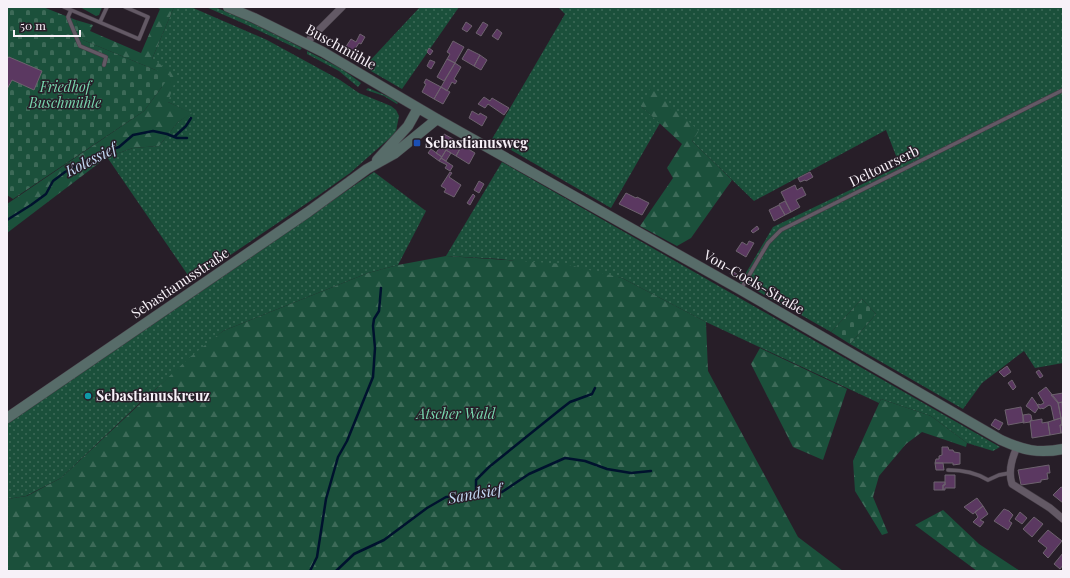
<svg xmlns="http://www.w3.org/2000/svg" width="1070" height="578" viewBox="0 0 1070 578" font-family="'Playfair Display',serif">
	<defs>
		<pattern id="green-dots" width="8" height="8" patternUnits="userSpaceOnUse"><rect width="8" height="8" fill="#1b503b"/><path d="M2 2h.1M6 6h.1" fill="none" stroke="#3d6a58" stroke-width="1.8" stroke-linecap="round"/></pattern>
		<pattern id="forest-firs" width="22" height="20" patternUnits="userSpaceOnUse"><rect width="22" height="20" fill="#1b503b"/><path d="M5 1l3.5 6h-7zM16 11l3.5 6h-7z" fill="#3d6a58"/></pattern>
		<pattern id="cemetery-stones" width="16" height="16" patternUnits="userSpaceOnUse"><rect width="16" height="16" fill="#1b503b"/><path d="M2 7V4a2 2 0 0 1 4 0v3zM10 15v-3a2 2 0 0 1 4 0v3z" fill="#3d6a58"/></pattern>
	</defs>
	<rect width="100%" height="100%" fill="#271e28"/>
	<!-- green -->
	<path fill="url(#green-dots)" d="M174,7H191L267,40L340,80L359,93L391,106L396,110L399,116L396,131L392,136L350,173L319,195L192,281L107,157L133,148L159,146L178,122L191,113L168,102L152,59Z
		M206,7H215L248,21L302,48L300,50L247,25Z
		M420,7H459L402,89L364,67Z
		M558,7H1063V363L1035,368L1024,351L982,383L963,409L850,344L876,314L862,299L831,332L794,311L788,309L749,286L740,283L773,227L900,166L886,130L754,201L692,141L698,131L641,106L660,123L611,208L492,139L565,14Z
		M307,51L342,69L361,83L358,87L339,71L307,54Z
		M368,88L392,98L398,103L397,104L384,96L366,90Z
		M502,162L1000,447L993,451L967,443L931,416L881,399L879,403L706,322L622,278L501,259L446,256Z
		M374,172L426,211L398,265L368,273L223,331L144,399L61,478L26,496L7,499V423Z"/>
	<!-- forest -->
	<path fill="url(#forest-firs)" d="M80,7H102L99,15L96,16Z
		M156,7H174L152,59L177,75L168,102L192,113L178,122L159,146L133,148L107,157L7,233V204L144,111L170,76L83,40L76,20L93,25L90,31L141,53L160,9Z
		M651,87L699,131L692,141L732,180L691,238L677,246L640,226L673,178L667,168L682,144L641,106Z
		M446,256L565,264L622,278L706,322L708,371L798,537L843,571H7V499L27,496L61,478L190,357L223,331L368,273L398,265Z
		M760,348L847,389L823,460L793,447L751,364Z
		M881,399L931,416L967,443L966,447L922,432L906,444L879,476L873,497L888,533L882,535L855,491L853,461Z
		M943,510L979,544L1020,571H977L915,525Z"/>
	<!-- cemetery -->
	<path fill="url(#cemetery-stones)" d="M7,7H43L76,20L83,40L170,76L144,111L13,199L7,195Z
		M862,299L876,314L850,344L831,332Z"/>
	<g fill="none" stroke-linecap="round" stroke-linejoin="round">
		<!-- stream -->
		<path stroke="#00122e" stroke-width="2.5" d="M174,137L186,126L191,118
			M7,220L31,205L46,194L53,181L65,172L97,154L119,147L133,135L153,131L167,134L177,138H187
			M476,492V480L489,467L561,409L570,402L592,394L595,388
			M310,571L317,557L326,499L338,457L347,441L373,377L375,348L373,326L374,319L379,311L381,288
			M336,571L354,554L384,540L427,508L446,497L463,496L476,492H502L529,474L565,458L585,461L607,469L631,473L651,471"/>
	</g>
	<!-- building -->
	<path fill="#5b3861" stroke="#6d626e" d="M466,22L472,26L467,32L462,29Z
		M483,22L488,25L481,36L476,33Z
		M497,29L502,33L498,40L492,36Z
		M360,34L365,37L361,44L359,43L353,52L345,48L351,39L356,42Z
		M453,41L464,47L455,63L447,59L450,54L447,52Z
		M429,48L433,51L430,55L427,52Z
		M468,49L480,55L474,66L462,59Z
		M480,55L487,60L481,70L474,66Z
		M9,57L42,71L34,90L12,80L7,89V58Z
		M447,59L455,63L444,81L437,77Z
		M430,60L435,62L431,69L427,66Z
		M455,63L461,67L454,79L457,81L455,84L452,82L447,91L441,87Z
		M426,79L441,87L434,99L422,92L426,84L424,83Z
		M441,87L450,92L443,104L434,99Z
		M484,97L490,101L492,98L509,108L504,115L488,104L485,108L478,104Z
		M472,111L479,115L480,113L487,117L482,126L469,118Z
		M444,134L453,139L446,150L438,145Z
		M453,139L462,145L456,156L446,150Z
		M462,145L475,153L469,164L456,156Z
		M440,147L446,150L442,157L436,153Z
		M431,149L442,157L439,161L428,153Z
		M446,150L451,153L446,161L441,158Z
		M441,158L453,166L450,171L445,168L447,165L439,161Z
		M450,172L452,173L449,177L461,185L454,197L444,192L446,189L441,186Z
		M810,172L813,177L806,181L805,180L800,182L798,178Z
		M479,181L484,184L479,193L474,190Z
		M795,185L797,190L802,187L806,195L796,200L800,207L791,212L781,192Z
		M626,193L636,198L637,197L649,203L642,215L619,204Z
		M473,194L475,196L470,205L467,203Z
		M785,201L791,212L785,215L779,204Z
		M779,205L785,215L774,221L769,210Z
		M757,226L759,229L753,233L751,231Z
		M749,241L754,243L746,257L736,251L742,242L747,245Z
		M732,271L737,274L736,277L730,274Z
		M1007,366L1011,372L1004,377L999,372Z
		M1039,370L1043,376L1040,378L1036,372Z
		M1012,380L1016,387L1013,390L1008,383Z
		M1046,387L1058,402L1061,418L1054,420L1051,406L1049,405L1043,409L1042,408L1040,409L1037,405L1039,404L1040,405L1044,403L1038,393Z
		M1063,393V402L1058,403L1051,395Z
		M1032,397L1039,407L1035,413L1026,406Z
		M1062,402L1063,418H1061L1058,403Z
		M1021,407L1024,422L1008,425L1005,410Z
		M1029,414L1031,415L1032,420L1030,421V422L1023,423V415Z
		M1061,418H1063V433H1061L1060,425H1062Z
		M1061,418L1062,425H1060L1061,433L1050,435L1048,422Z
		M995,419L1003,423L999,430L991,425Z
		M1042,419V423L1048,422L1050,435L1032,438L1030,421Z
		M942,447H948L949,450H953L954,452L960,453V464L953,465V463H935L936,459H939V456L942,455Z
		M935,463H943L944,470H936Z
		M1049,465L1050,473H1047L1048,479L1041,480V482L1021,485L1018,470Z
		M945,475H955V488H945V490H943V485H945Z
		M934,482H945V485H943V490H934Z
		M1061,487L1063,488V503L1053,495Z
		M977,498L983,506L973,514L964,507Z
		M983,506L988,514L980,520L984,522L980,527L973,522L978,517L975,512Z
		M1004,509L1009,511L1013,515L1009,521L1012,523L1008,530L994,521Z
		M1020,512L1027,518L1022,524L1015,519Z
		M1034,517L1043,524L1032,537L1023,529Z
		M1048,530L1062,541L1048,558L1043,553L1047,548L1038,541Z
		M1063,553V565L1060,569L1054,564Z"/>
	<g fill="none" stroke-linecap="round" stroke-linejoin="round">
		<defs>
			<path id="lane" d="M64,7L139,39L148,17L125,7
				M71,10L68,17L80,46L106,57L104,65
				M100,22L107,7
				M741,289L768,243L781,230L1063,90
				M948,470C963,470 975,472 988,480L999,475L1010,473"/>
			<path id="street" d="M307,44L310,39L342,7
				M1017,447C1012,458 1008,472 1012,484L1050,508L1063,519"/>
			<path id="secondary" d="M228,7L254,18L323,52L437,119L741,290L1001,440C1023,450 1038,454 1063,449
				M377,160L408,126L418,108
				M7,418L308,212L367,169L394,154L437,119"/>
		</defs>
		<!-- lane casing -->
		<use href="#lane" stroke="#433b44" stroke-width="4.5"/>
		<!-- street casing -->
		<use href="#street" stroke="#433b44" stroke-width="8"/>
		<!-- secondary casing -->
		<use href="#secondary" stroke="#433b44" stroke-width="11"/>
		<!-- lane -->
		<use href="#lane" stroke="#635965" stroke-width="3.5"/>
		<!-- street -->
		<use href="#street" stroke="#635965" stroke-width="7"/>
		<!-- secondary -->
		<use href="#secondary" stroke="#576c69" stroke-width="10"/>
	</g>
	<!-- markers -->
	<rect fill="#1a4fb4" stroke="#271e28" stroke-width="1.5" x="413" y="139" width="8" height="8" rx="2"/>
	<circle fill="#0f9aa8" stroke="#271e28" stroke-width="1.5" cx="88" cy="396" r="4"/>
	<g text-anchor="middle" stroke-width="3" stroke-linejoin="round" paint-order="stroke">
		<!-- street labels -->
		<g font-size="14" fill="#f7f1f8" stroke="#271e28">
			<text transform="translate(341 47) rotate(29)" y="5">Buschmühle</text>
			<text transform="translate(884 166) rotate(-26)" y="5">Deltourserb</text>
			<text transform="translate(754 282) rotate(30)" y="5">Von-Coels-Straße</text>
			<text transform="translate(180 283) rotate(-34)" y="5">Sebastianusstraße</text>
		</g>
		<!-- park labels -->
		<g font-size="14" font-style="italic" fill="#78d7ae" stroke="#271e28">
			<text x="65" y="92">Friedhof<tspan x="65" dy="16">Buschmühle</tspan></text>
			<text x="456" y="419">Atscher Wald</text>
		</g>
		<!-- poi labels -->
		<g font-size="14" font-weight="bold" fill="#f7f1f8" stroke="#271e28" text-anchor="start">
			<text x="425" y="148">Sebastianusweg</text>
			<text x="96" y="401">Sebastianuskreuz</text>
		</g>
		<!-- water labels -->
		<g font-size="15" font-style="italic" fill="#c5dbf6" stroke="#271e28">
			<text transform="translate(91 160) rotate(-27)" y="5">Kolessief</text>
			<text transform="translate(475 494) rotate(-10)" y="5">Sandsief</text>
		</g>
	</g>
	<!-- border -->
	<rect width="1070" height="578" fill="none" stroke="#f7f1f8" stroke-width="16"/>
	<!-- scale -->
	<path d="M14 30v6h66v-6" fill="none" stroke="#f7f1f8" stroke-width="2"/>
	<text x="20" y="30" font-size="12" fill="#f7f1f8" stroke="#271e28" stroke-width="3" paint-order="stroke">50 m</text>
</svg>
